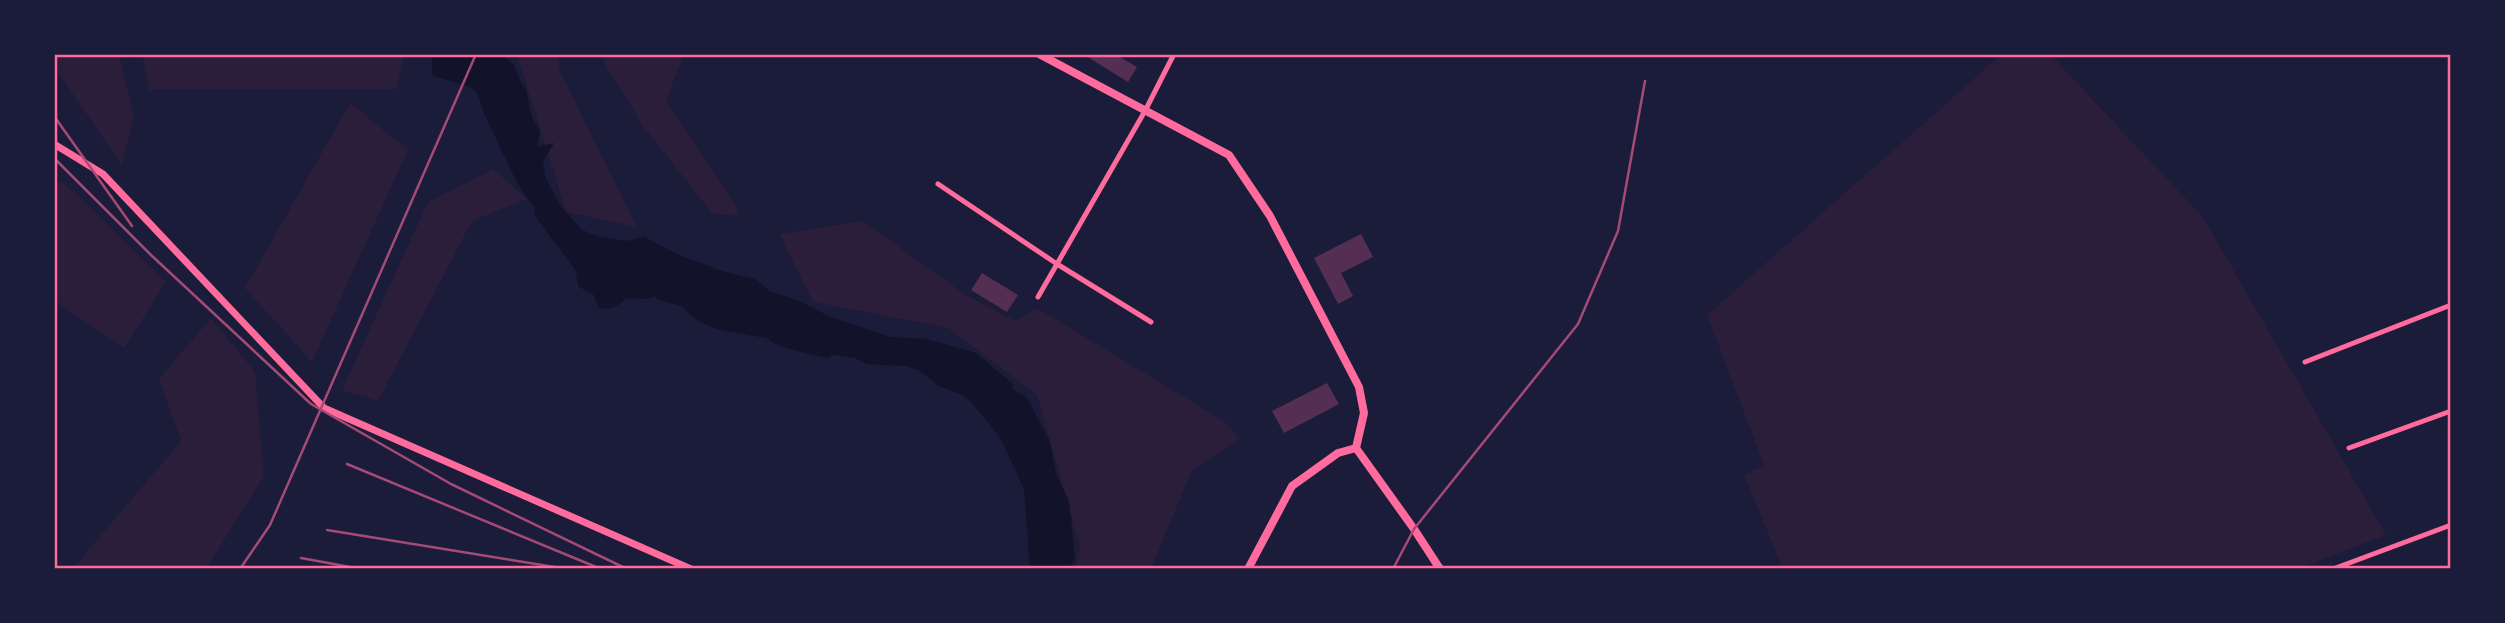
<svg xmlns="http://www.w3.org/2000/svg" width="2505" height="623" viewBox="0 0 2505 623" font-family="Mulish,sans-serif">
	<rect width="100%" height="100%" fill="#1b1b3a"/>
	<!-- green -->
	<path fill="#2a1e3b" d="M54,54H119L134,117L122,166L54,66Z
		M142,54H405L396,89L149,90Z
		M517,54H559V69L637,227L566,212Z
		M599,54H684L666,101L738,208L737,216L712,213L643,126Z
		M2002,54H2050L2203,217L2386,535L2298,569H1783L1744,475L1764,465L1707,315Z
		M350,103L408,150L312,362L245,288Z
		M493,169L527,199L472,221L378,401L342,390L428,202Z
		M62,181L166,282L124,348L60,305L54,298V183Z
		M863,221L966,295L1015,321L1037,308L1224,421L1240,438L1192,470L1151,569H1075L1080,547L1037,395L948,328L813,302L779,234Z
		M211,318L255,372L264,476L206,569H72L181,441L159,379Z"/>
	<!-- water -->
	<path fill="#12122b" d="M432,54H500L514,65L521,83L526,90L532,118L540,131L537,147L554,143L543,161L546,179L560,205L582,230L600,237L627,241L644,237L679,255L722,271L757,280L769,291L800,301L828,316L890,337L926,339L976,353L1013,384V389L1027,398L1050,442L1056,473L1069,501L1075,557L1070,569H1030L1024,489L1000,437L971,402L964,396L939,386L918,370L906,366L867,364L855,358L833,355L828,358C811,355 790,350 774,343C765,339 775,340 765,338C739,332 700,332 683,307L656,299L655,296L648,299L626,298C617,307 610,311 598,307L594,295L578,286L576,271L534,215L535,208C513,183 502,148 486,118C481,109 481,96 473,89C467,84 442,80 432,75Z"/>
	<!-- building -->
	<path fill="#542f53" d="M1087,54H1115L1137,67L1128,82L1086,56Z
		M1361,234L1373,257L1341,273L1353,296L1338,304L1314,258Z
		M982,273L1018,295L1007,312L971,290Z
		M1327,383L1339,404L1284,433L1272,411Z"/>
	<g fill="none" stroke-linecap="round" stroke-linejoin="round">
		<!-- minor -->
		<path stroke="#ff6b9d" stroke-width="5" d="M938,184L1057,264L1151,322
			M1038,297L1145,111L1174,54
			M2305,362L2451,305
			M2349,448L2451,411
			M2333,569L2451,525"/>
		<!-- tertiary -->
		<path stroke="#ff6b9d" stroke-width="7" d="M54,144L103,174L324,408L691,569"/>
		<!-- secondary -->
		<path stroke="#ff6b9d" stroke-width="8" d="M1039,54L1229,155L1270,216L1359,387L1364,413L1356,448
			M1356,448L1414,529L1440,569
			M1248,569L1292,486L1338,453L1356,448"/>
		<!-- rail -->
		<path stroke="#a44b75" stroke-width="2.5" d="M54,116L132,226
			M54,158L151,255L311,404L451,484L627,569
			M347,464L601,569
			M327,530L567,569
			M301,558L361,569
			M240,569L270,525L476,54
			M1393,569L1414,529L1578,324L1618,231L1645,81"/>
	</g>
	<!-- border -->
	<rect width="2505" height="623" fill="none" stroke="#1b1b3a" stroke-width="112"/>
	<rect x="56" y="56" width="2393" height="511" fill="none" stroke="#ff6b9d" stroke-width="2.5"/>
</svg>
